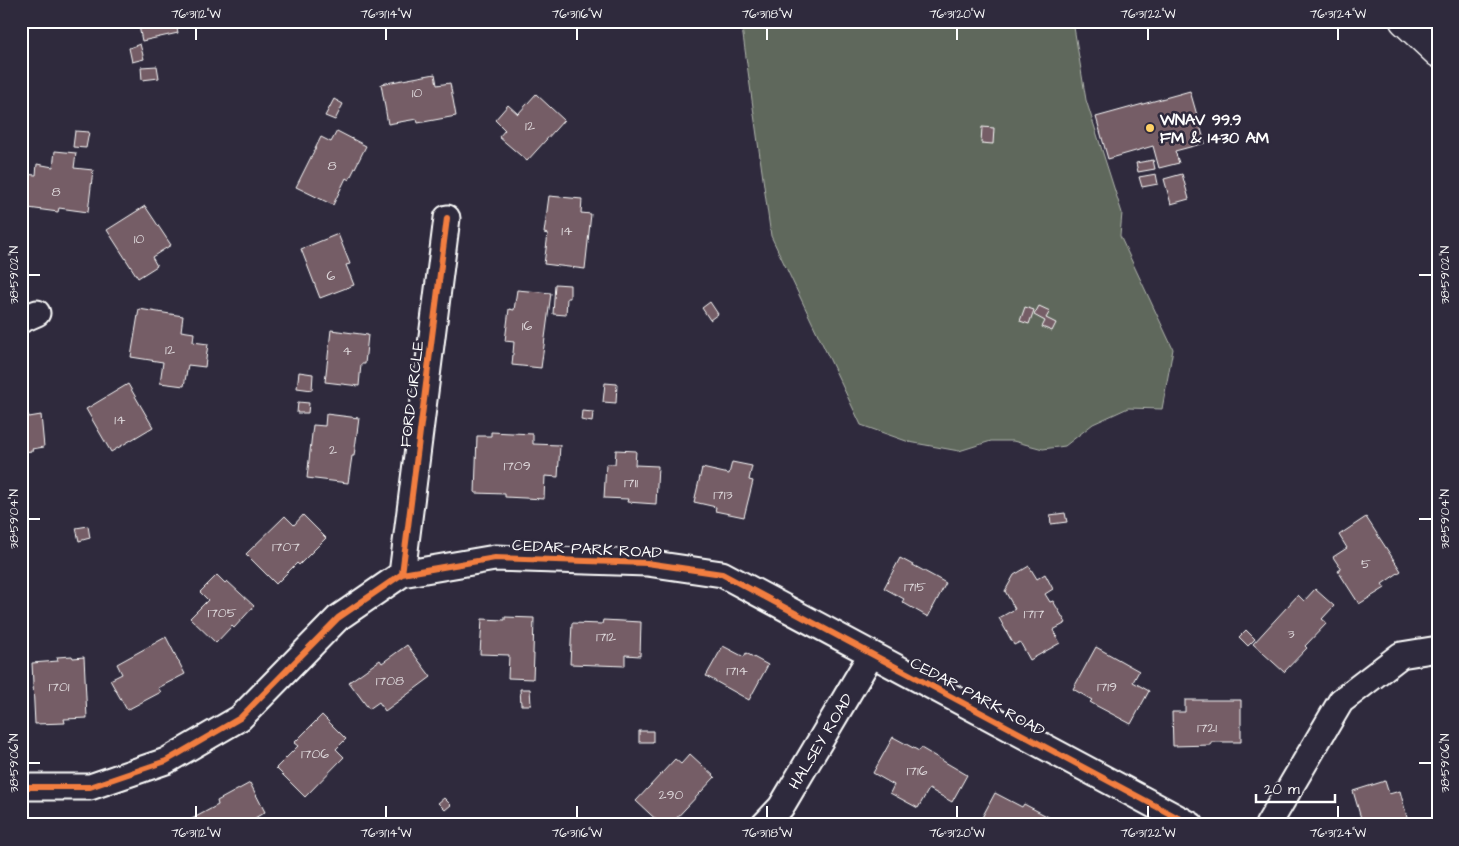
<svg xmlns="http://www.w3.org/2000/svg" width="1459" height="846" viewBox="0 0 1459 846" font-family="'Architects Daughter',sans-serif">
	<rect width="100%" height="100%" fill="#2f2a3d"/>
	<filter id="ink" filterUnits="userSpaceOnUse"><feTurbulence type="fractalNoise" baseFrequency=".02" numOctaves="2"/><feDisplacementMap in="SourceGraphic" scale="10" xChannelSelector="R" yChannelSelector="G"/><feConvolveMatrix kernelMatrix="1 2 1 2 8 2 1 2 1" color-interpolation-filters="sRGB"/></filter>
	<g filter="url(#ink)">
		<!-- green -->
		<path fill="#5f685b" stroke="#afb4ad" d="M741,21H1073L1086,100L1122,213L1120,236L1173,349L1162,409L1128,408L1093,424L1065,446L1043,449L1013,441H991L959,451L909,442L861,425L771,236Z"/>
		<!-- building -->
		<path fill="#755d66" stroke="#fff" d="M138,21H176L178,33L142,41Z
			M140,44L144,59L132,62L129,48Z
			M157,66L159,78L142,80L141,67Z
			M435,74L437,85L450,83L456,116L418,123L417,119L388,124L381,84Z
			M1190,91L1205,143L1175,151L1179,163L1159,168L1153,146L1108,159L1096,117Z
			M536,94L564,120L527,161L499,137L505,130L495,120L508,105L518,114Z
			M334,99L343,104L335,120L325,116Z
			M982,127L994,128L993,144L981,143Z
			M75,131L89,132L86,148L73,147Z
			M337,131L366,146L349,180L346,178L333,205L296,187L321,137L331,142Z
			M55,151L76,153L74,168L93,170L88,212L59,208L58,212L21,207V174L36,175L37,164L53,167Z
			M1153,160L1155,169L1138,172L1136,163Z
			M1156,174L1158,184L1142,187L1139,177Z
			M1182,174L1189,199L1171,204L1164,179Z
			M549,196L582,199L581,213L591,214L585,269L544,264L548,234L544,233Z
			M145,206L171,245L152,257L157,266L138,278L107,230Z
			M338,234L350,264L346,265L354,285L320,298L301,249Z
			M555,284L570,285V298H567L566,315L553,314Z
			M517,290L551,293L541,368L512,365L514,342L505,341L509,309L514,310Z
			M710,302L718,314L710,320L702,308Z
			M1039,306L1050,311L1046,318L1056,323L1052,331L1042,327L1045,321L1034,315Z
			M1025,307L1034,310L1029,324L1020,321Z
			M139,309L183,316L181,331L194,333L193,342L208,344L205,367L188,365L184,386L160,383L163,362L131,357Z
			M331,330L368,335L365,364H361L359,386L325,382Z
			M299,372L313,374L312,390L297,388Z
			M605,383L617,384L616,403L603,402Z
			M128,384L153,427L111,452L86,409Z
			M298,402L309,403L308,413H297Z
			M582,411L593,412L592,422L581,420Z
			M28,414L29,417L41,415L44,447L32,449L33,451L21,452V415Z
			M326,414L359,418L354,456H352L348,483L307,478L313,425L325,426Z
			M491,432L533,434V444L560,445L558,477L545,476L544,499L505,497V494L475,493L477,436H491Z
			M616,450L636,451L635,465L658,466L656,504L627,502L628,499L604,498L606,464H615Z
			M732,462L752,466L749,480L753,481L744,517L715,511L716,507L694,502L702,468L729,474Z
			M1065,513L1067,522L1051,524L1050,515Z
			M303,515L326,538L299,565L297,563L276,584L246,554L285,516L294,525Z
			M1366,517L1401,571L1382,584L1385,588L1359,604L1338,571L1341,569L1333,557L1347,548L1339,535Z
			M88,526L90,538L79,541L76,528Z
			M900,558L946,583L928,617L902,602L904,599L884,588Z
			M1029,566L1037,579L1045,574L1053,589L1045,594L1050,602L1053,601L1066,623L1053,630L1060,643L1030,660L1020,642L1014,645L999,618L1015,609L1005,591L1014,575Z
			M217,575L225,583L227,581L254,606L234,628L232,626L216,643L190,618L208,600L200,592Z
			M1315,589L1334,606L1322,619L1327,623L1305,646L1307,648L1284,672L1253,644L1298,595L1304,601Z
			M505,617L534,618L533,654H534L533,679L508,678L509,655L480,654L482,619L505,620Z
			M603,620L641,622L640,656L625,655V666L570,664L572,623L602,624Z
			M1246,630L1255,639L1248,646L1239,637Z
			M166,637L185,674L158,688L161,692L127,710L110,680L122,674L117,664Z
			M407,645L431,677L385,711L379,702L369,709L349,682L380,660L382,663Z
			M723,646L744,657L746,653L768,665L749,700L706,676Z
			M1096,647L1139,671L1133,682L1149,691L1131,724L1095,705L1090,702L1092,700L1073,689Z
			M72,656L73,658L84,657L87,718L64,719L65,723L35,724L32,663L58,661L57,657Z
			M520,689H530L531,705H521Z
			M1185,700H1241V742H1211V745L1173,746L1172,712H1185Z
			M322,715L346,739L336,749L344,757L305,797L276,768L298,746L294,743Z
			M639,731H653V742H639Z
			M893,737L919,751L921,748L967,775L952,802L929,789L918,808L890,793L894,785L873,773Z
			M690,754L715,777L670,825H662L636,801L675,759L681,764Z
			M1385,781L1389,794L1400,791L1409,825H1363L1353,791Z
			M250,783L265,812L255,818L259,825H193L190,820L218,805L217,801Z
			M995,793L1022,807L1024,804L1058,822L1056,825H978Z
			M444,798L451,805L445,810L438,803Z"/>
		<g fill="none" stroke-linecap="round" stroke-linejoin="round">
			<defs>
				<path id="street" d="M21,320L37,313
					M402,574L447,218
					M21,787H90L166,761L240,718L338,618L402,574L495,558L647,563L722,574L1191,825
					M764,825L781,807L871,655
					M1268,825L1341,701L1401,655L1438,649"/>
				<path id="secondary" d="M1404,21L1438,53"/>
			</defs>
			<!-- street casing -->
			<use href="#street" stroke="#fff" stroke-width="29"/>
			<!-- secondary casing -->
			<use href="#secondary" stroke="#fff" stroke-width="31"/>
			<!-- street -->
			<use href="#street" stroke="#2f2a3d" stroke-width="25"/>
			<!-- secondary -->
			<use href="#secondary" stroke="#2f2a3d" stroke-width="28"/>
			<defs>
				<path id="cycleway" d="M402,574L447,218
					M21,787H90L166,761L240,718L338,618L402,574L495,558L647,563L722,574L1191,825"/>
			</defs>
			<!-- cycleway casing -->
			<use href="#cycleway" stroke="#2f2a3d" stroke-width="9"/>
			<!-- cycleway -->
			<use href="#cycleway" stroke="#f27e40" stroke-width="6"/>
		</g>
	</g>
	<!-- ticks -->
	<path fill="none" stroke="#fff" stroke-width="2" d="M196,28V40M386,28V40M577,28V40M767,28V40M957,28V40M1148,28V40M1338,28V40M28,275H40M1419,275H1432M28,519H40M1419,519H1432M28,763H40M1419,763H1432M196,806V818M386,806V818M577,806V818M767,806V818M957,806V818M1148,806V818M1338,806V818"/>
	<!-- markers -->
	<circle fill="#ffd166" stroke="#2f2a3d" stroke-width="2" cx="1150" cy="128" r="5"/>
	<g text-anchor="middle" stroke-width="5" stroke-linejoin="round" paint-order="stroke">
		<!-- number labels -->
		<g font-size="14" fill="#dcd6d9">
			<text x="417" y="97">10</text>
			<text x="530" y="130">12</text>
			<text x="332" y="170">8</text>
			<text x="56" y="196">8</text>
			<text x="567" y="235">14</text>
			<text x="139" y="243">10</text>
			<text x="331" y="280">6</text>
			<text x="527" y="330">16</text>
			<text x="170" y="354">12</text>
			<text x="347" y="355">4</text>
			<text x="120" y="424">14</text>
			<text x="333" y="454">2</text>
			<text x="517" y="470">1709</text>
			<text x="631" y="487">1711</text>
			<text x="723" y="499">1713</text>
			<text x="286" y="551">1707</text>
			<text x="1366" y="568">5</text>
			<text x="915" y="591">1715</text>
			<text x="222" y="617">1705</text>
			<text x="1034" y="618">1717</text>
			<text x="1291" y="638">3</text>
			<text x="606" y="641">1712</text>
			<text x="737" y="675">1714</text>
			<text x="390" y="685">1708</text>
			<text x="59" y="691">1701</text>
			<text x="1107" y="691">1719</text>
			<text x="1207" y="732">1721</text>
			<text x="315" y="758">1706</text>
			<text x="917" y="775">1716</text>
			<text x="671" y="799">290</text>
		</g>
		<!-- poi labels -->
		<g font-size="16" font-weight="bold" fill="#fff" stroke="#2f2a3d" text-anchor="start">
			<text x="1160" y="125">WNAV 99.9<tspan x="1160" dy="18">FM &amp; 1430 AM</tspan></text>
		</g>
		<!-- street labels -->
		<g font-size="16" fill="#fff" stroke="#2f2a3d">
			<text transform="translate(411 394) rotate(-83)" y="6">FORD CIRCLE</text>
			<text transform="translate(587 548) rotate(3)" y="6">CEDAR PARK ROAD</text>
			<text transform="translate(978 696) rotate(28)" y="6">CEDAR PARK ROAD</text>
			<text transform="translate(820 741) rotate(-59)" y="6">HALSEY ROAD</text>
		</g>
	</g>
	<!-- margin -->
	<rect width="1459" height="846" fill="none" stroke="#2f2a3d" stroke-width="55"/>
	<!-- scale -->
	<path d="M1256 794v8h79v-8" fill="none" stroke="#ffffff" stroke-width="2.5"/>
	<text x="1264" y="794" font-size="15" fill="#ffffff" stroke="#2f2a3d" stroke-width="4" paint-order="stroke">20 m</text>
	<rect x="28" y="28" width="1404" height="790" fill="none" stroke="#fff" stroke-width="2"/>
	<g font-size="12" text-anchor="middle" fill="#fff">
		<text x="196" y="18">76°31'12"W</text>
		<text x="386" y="18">76°31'14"W</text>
		<text x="577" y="18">76°31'16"W</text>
		<text x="767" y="18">76°31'18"W</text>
		<text x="957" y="18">76°31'20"W</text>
		<text x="1148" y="18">76°31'22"W</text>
		<text x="1338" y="18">76°31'24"W</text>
		<text transform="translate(1445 275) rotate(-90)" y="4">38°59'02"N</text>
		<text transform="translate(14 275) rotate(-90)" y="4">38°59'02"N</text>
		<text transform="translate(1445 519) rotate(-90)" y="4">38°59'04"N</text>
		<text transform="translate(14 519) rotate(-90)" y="4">38°59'04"N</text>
		<text transform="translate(1445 763) rotate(-90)" y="4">38°59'06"N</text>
		<text transform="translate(14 763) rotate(-90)" y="4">38°59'06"N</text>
		<text x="196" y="837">76°31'12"W</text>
		<text x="386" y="837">76°31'14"W</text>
		<text x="577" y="837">76°31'16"W</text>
		<text x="767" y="837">76°31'18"W</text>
		<text x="957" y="837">76°31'20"W</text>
		<text x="1148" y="837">76°31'22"W</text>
		<text x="1338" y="837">76°31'24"W</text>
	</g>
</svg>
